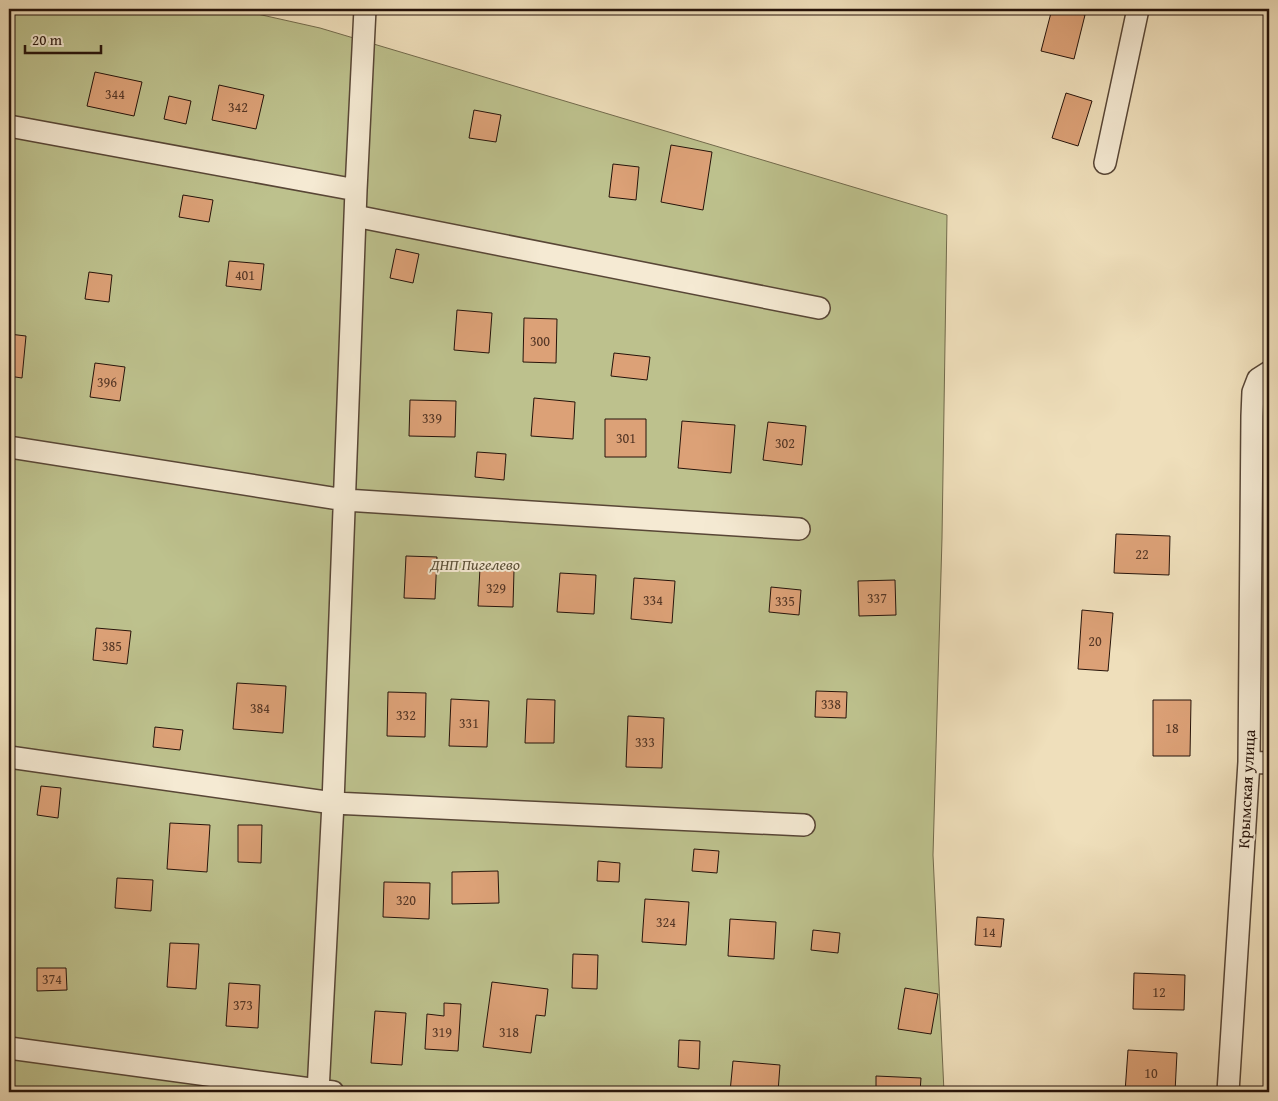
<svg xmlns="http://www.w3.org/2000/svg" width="1278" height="1101" viewBox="0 0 1278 1101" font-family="'Gentium Book Plus',serif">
	<rect width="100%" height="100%" fill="#efdfbb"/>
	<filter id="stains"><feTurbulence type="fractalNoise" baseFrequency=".004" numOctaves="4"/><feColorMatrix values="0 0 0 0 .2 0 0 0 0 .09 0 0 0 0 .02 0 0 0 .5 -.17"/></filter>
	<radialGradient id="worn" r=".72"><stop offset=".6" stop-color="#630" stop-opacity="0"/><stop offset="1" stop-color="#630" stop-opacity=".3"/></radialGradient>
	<!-- green -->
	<path fill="#bdc18d" stroke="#726a4c" d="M9,9H235L320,28L947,215L942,538L933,855L944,1092H9Z"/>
	<!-- building -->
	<path fill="#dca177" stroke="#26130a" d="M1052,9H1059L1085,15L1074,59L1041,51Z
		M95,72L142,82L134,116L87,106Z
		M219,85L264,95L256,129L212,120Z
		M1066,93L1092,101L1078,146L1052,138Z
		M169,96L191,101L186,124L164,119Z
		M474,110L501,115L496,142L469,138Z
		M671,145L712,152L703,210L661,202Z
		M613,164L639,167L636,200L609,197Z
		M183,195L213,200L209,222L179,217Z
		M396,249L419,254L413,283L390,278Z
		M229,261L264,264L261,290L226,286Z
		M89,272L112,275L109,302L85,299Z
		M457,310L492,313L489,353L454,350Z
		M524,318L557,319L556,363L523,362Z
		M9,334L26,336L22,378L9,376Z
		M614,353L650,357L647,380L611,376Z
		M95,363L125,367L120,401L90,397Z
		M534,398L575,402L573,439L531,436Z
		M410,400L456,401L455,437L409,436Z
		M605,419H646V457H605Z
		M682,421L735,425L731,473L678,468Z
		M768,422L806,426L802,465L763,460Z
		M477,452L506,454L504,480L475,477Z
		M1116,534L1170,536L1169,575L1114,573Z
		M406,556L437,557L435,599L404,598Z
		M480,568L514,570L513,607L478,606Z
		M560,573L596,575L594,614L557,612Z
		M634,578L675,581L672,623L631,619Z
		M895,580L896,615L859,616L858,581Z
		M771,587L801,590L799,615L769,612Z
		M1082,610L1113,613L1108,671L1078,669Z
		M96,628L131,631L127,664L93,660Z
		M237,683L286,686L283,733L233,729Z
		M816,691L847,692L846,718L815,717Z
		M388,692L426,693L425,737L387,736Z
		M451,699L489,701L487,747L449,746Z
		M527,699L555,700L554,743H525Z
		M1153,700H1191L1190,756H1153Z
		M628,716L664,718L662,768L626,767Z
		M155,727L183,730L180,750L153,747Z
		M41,786L61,788L58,818L37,815Z
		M170,823L210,825L207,872L167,869Z
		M238,825H262L261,863L238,862Z
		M694,849L719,851L717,873L692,871Z
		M598,861L620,863L619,882L597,881Z
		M498,871L499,903L452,904V872Z
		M117,878L153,880L151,911L115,908Z
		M384,882L430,883L429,919L383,917Z
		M645,899L689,902L686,945L642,942Z
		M977,917L1004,919L1001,947L975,945Z
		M730,919L776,922L774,959L728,956Z
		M9,927L12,928L11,970H9Z
		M813,930L840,933L838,953L811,950Z
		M170,943L199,944L196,989L167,987Z
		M1266,943H1269V965H1266Z
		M573,954L598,955L597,989L572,988Z
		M37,968H66L67,990L37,991Z
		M1134,973L1185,975L1184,1010L1133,1009Z
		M492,982L548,989L545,1016L536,1015L531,1053L483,1047Z
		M229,983L260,985L258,1028L226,1026Z
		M905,988L938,994L931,1034L898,1029Z
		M444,1003L461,1004L458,1051L425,1049L427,1014L444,1016Z
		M375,1011L406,1013L402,1065L371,1063Z
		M679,1040L700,1041L699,1069L678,1067Z
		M1128,1050L1177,1053L1175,1092H1125Z
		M733,1061L780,1065L778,1092H730Z
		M876,1076L921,1078L920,1092H876Z"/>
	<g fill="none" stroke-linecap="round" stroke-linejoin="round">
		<defs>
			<path id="minor" d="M9,126L356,190
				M1105,163L1138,9
				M355,216L819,308
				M9,447L345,500L799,529
				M9,757L333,803L804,825
				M1249,762L1269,763
				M9,1048L333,1092
				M318,1092L333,803L356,190L365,9
				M1228,1092L1249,762L1252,416L1253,392L1258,379L1269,372"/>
		</defs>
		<!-- minor casing -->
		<use href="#minor" stroke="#584636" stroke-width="24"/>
		<!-- minor -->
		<use href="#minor" stroke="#f5ead3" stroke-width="21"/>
	</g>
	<g text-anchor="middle" stroke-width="4" stroke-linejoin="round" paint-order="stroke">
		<!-- number labels -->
		<g font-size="14" fill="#543625">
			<text x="115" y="99">344</text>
			<text x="238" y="112">342</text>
			<text x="245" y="280">401</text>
			<text x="540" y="346">300</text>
			<text x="107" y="387">396</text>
			<text x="432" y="423">339</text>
			<text x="626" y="443">301</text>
			<text x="785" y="448">302</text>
			<text x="1142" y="559">22</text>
			<text x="496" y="593">329</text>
			<text x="877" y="603">337</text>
			<text x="653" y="605">334</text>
			<text x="785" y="606">335</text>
			<text x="1095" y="646">20</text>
			<text x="112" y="651">385</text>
			<text x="831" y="709">338</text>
			<text x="260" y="713">384</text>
			<text x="406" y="720">332</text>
			<text x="469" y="728">331</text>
			<text x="1172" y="733">18</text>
			<text x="645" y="747">333</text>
			<text x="406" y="905">320</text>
			<text x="666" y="927">324</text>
			<text x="989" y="937">14</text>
			<text x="52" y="984">374</text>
			<text x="1159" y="997">12</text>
			<text x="243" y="1010">373</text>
			<text x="442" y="1037">319</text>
			<text x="509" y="1037">318</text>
			<text x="1151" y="1078">10</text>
		</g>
		<!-- park labels -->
		<g font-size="16" font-style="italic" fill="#5b5038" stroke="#f5ead3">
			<text x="475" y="570">ДНП Пигелево</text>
		</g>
		<!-- street labels -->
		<g font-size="16" fill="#26130a" stroke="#f5ead3">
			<text transform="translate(1246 789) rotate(-87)" y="6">Крымская улица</text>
		</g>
	</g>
	<!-- margin -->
	<rect width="1278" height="1101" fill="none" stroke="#efdfbb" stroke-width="30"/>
	<rect x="10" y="10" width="1258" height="1081" fill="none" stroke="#26130a" stroke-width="2.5"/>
	<rect x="15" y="15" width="1248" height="1071" fill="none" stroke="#26130a"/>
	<!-- scale -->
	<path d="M25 45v8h76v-8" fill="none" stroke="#26130a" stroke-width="2.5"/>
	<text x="32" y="45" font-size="15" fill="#26130a" stroke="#f5ead3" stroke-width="4" paint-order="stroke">20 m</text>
	<rect width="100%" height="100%" filter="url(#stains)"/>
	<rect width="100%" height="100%" fill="url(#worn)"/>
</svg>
